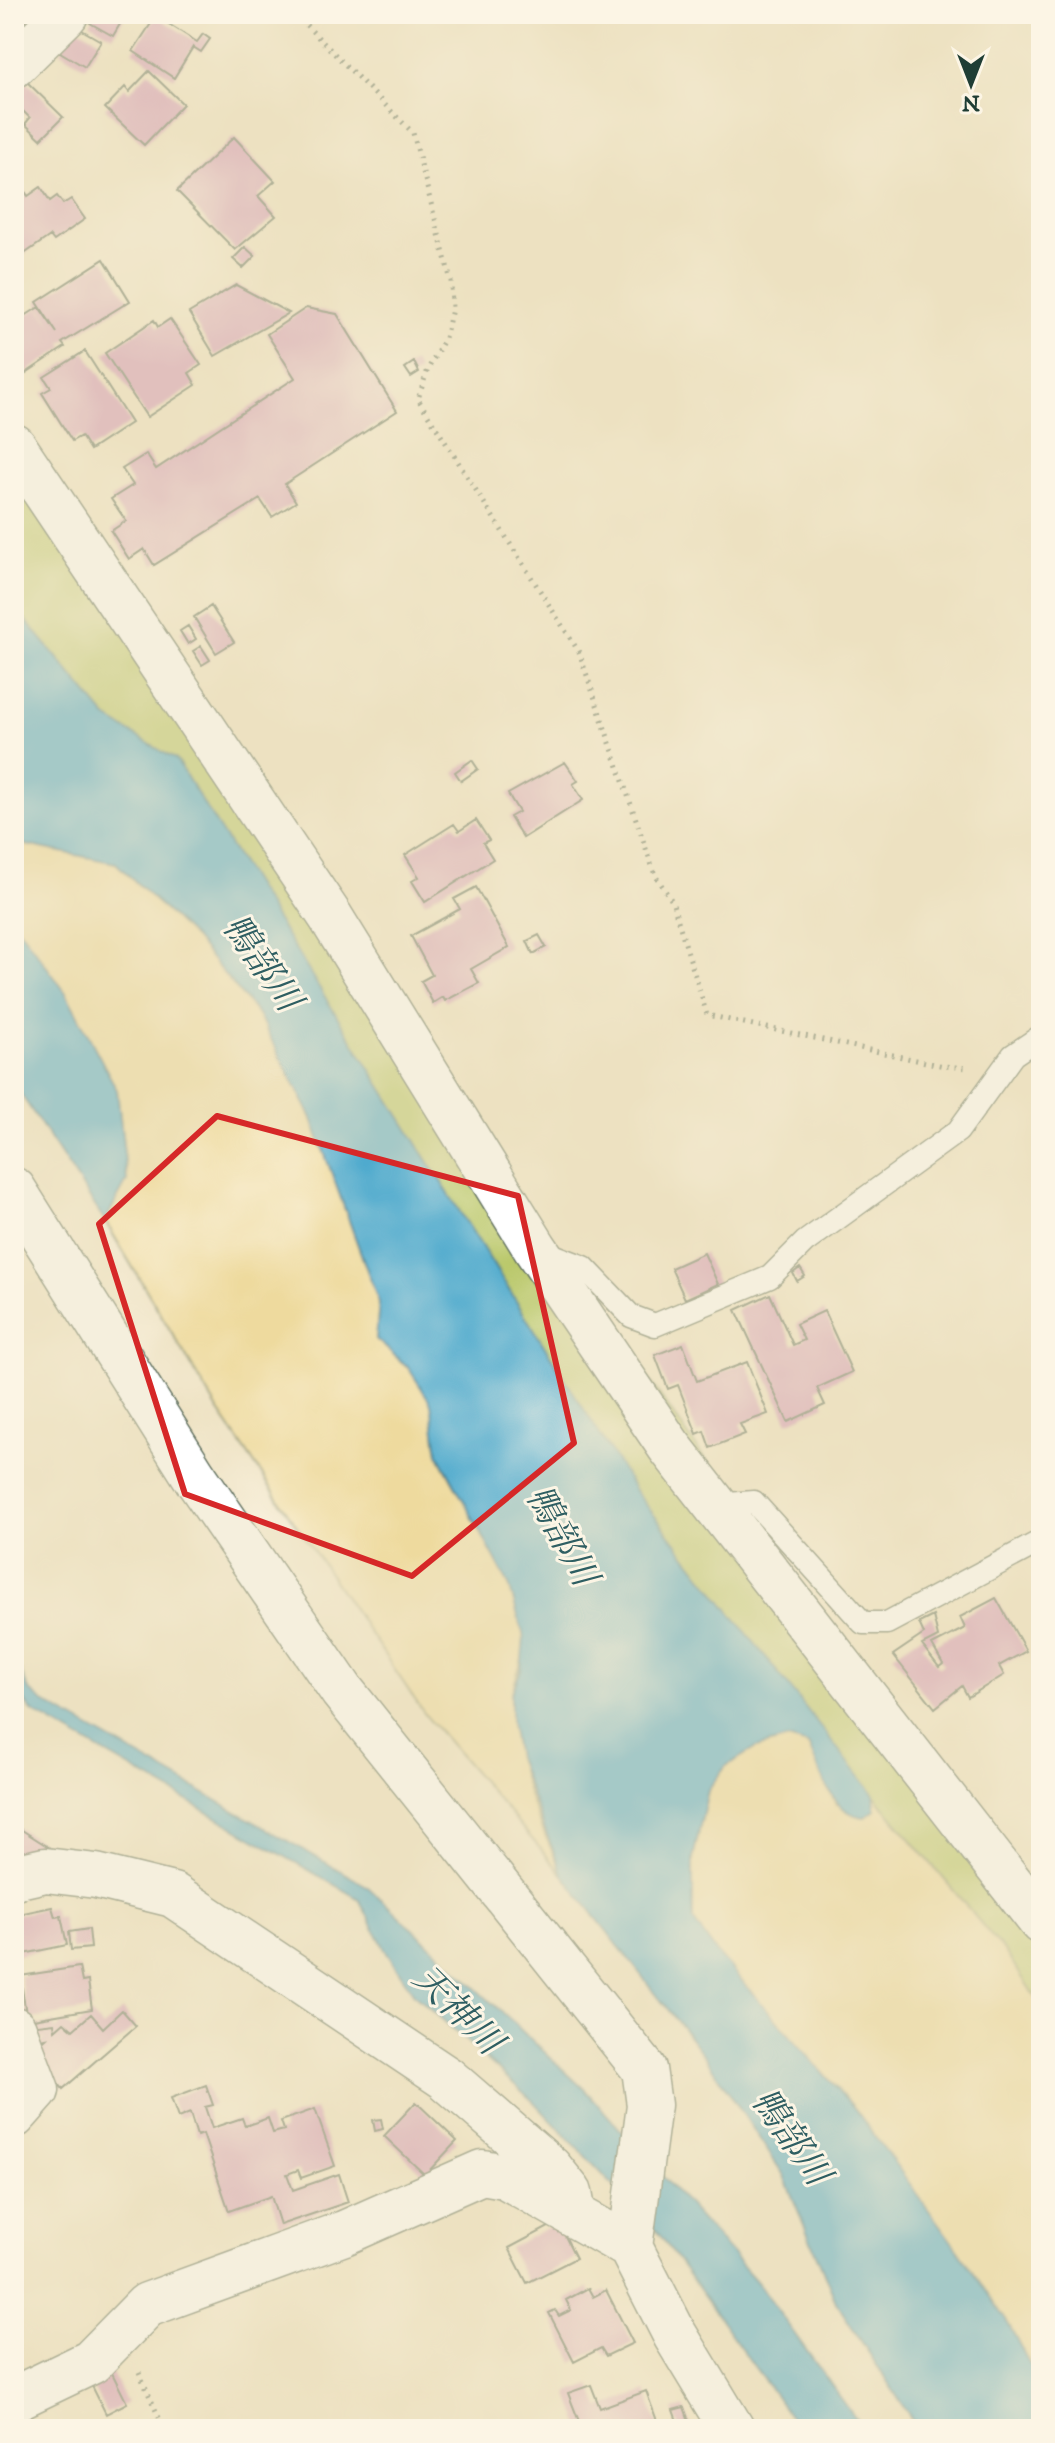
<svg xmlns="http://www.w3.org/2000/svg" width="1055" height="2443" viewBox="0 0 1055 2443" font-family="'IM FELL DW Pica','Noto Serif JP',serif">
	<rect width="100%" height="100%" fill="#fcf5e5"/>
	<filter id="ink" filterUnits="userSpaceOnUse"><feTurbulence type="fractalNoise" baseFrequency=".0125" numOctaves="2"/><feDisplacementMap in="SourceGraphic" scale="16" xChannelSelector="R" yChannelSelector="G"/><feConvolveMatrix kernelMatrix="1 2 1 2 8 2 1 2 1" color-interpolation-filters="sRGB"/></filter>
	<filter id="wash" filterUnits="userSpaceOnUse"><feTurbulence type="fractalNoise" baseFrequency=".006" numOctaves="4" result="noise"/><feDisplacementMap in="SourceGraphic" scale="32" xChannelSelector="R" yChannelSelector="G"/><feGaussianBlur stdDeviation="1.8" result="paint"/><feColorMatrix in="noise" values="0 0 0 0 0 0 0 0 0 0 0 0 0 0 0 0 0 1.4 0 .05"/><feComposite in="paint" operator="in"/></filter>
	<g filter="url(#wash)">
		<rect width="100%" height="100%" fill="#ede1c1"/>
		<!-- green -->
		<path fill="#b9c86a" stroke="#6c824f" stroke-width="2" d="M14,468L198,740L1041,1936V2006L1008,1956L874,1795L636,1492L176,760L108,719L14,606Z"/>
		<!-- sand -->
		<path fill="#eeda9e" stroke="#868c69" stroke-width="2" d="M14,838L22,844L116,863L195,939L259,1016L311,1116L379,1303L376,1339C397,1357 421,1376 431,1403C438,1420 432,1440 440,1457C465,1511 520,1577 524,1638C526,1661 512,1680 511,1702C510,1763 539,1821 563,1875L426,1716L218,1410L105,1221L127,1180L117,1090L66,993L14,922Z
			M788,1739L808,1744L836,1804L874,1810V1795L1008,1956L1041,2006V2386L1009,2325L855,2109L716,1952L693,1920V1858L708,1791L726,1766L756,1748Z"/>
		<!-- water -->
		<path fill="#50aace" stroke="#387481" stroke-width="2" d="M14,606L108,719L176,760L636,1492L874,1795L875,1810L865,1817C831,1814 821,1772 808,1745L788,1739L756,1748L726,1766L708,1790L693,1858V1920L716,1952L855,2109L958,2250L1009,2325L1041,2386V2429H918L836,2302L783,2174L706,2058L563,1875L517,1758L511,1723V1694L521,1671L524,1637L509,1585L438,1453L431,1403L408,1367L376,1339L379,1303L311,1116L259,1016L195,939L116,863L21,844L14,838Z
			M14,922L66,993L117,1090L127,1181L105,1221L14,1084Z
			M14,1658L29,1690L42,1701L367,1886L585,2090L757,2282L863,2429H799L659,2234L534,2102L414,1994L387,1953L359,1899L33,1712L14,1689Z"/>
		<g id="blocks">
			<!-- building -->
			<path fill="#d398b9" d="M14,14H52L25,35Z
				M96,14H126L113,36L90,23Z
				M156,16L197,42L203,34L210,39L201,52L193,47L174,78L133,51Z
				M75,26L101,41L85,67L60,52Z
				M149,71L183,104L144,145L105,108L125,87L129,92Z
				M24,79L63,117L41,139L25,124L30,118L14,102V89Z
				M234,137L275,181L258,196L276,216L235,250L177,191Z
				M41,187L50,201L57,196L63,204L71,199L85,219L54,241L50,236L14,261V197L24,190L28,196Z
				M245,247L255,256L243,268L233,259Z
				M104,259L130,301L62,343L65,347L23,375L14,361V323L39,307L57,333L37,302Z
				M236,285L289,313L215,356L189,313Z
				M306,308L337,314L397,411L285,484L296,502L272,517L260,499L154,565L144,549L129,559L111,531L126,521L111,499L133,485L122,469L146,454L156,469L295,378L267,334Z
				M170,319L201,365L189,373L196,385L147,417L105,353L154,320L158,327Z
				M85,351L131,423L90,450L81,436L72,441L42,393L51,388L44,377Z
				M414,362L419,372L411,377L405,368Z
				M211,606L234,642L216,653L194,617Z
				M188,626L196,639L188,644L180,631Z
				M201,646L210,660L202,665L193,651Z
				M472,760L478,769L461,781L455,772Z
				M565,762L578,781L573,784L583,800L523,838L510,817L519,812L508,794Z
				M476,820L489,840L483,843L493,859L425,902L412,881L419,877L405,855L454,824L459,831Z
				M476,887L509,947L471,969L479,983L445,1001L443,997L433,1003L421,981L432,975L411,936L460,909L454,899Z
				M539,935L546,947L533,954L527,941Z
				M704,1253L718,1284L685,1299L671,1268Z
				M800,1268L805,1276L797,1281L793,1273Z
				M770,1294L793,1345L804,1340L796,1324L824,1311L852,1372L817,1388L825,1405L788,1422L736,1310Z
				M683,1344L697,1381L747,1362L768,1414L740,1424L745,1434L710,1448L704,1431L697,1434L678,1385L668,1389L655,1355Z
				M996,1598L1026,1651L999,1666L1004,1675L968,1697L962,1686L935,1708L893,1655L924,1634L919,1623L933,1616L938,1637L922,1645L939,1667L943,1664L932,1645L965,1628L960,1617Z
				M14,1825L58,1853L14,1863Z
				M52,1907L55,1917L61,1916L67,1945L14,1956V1915Z
				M89,1929L91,1948L71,1950L69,1932Z
				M79,1967L82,1982L88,1981L92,2009L27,2020L20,1976Z
				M122,2010L136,2026L63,2089L38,2059L36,2047L46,2038L31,2041L29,2026L54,2023L55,2030L64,2022L73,2030L91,2014L103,2028Z
				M206,2085L213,2105L205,2107L212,2128L242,2118L245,2126L268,2118L273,2133L284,2130L281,2121L315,2109L335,2166L301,2178L298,2170L287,2174L293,2190L339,2174L348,2202L280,2225L271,2196L229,2211L203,2134L197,2136L190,2113L178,2118L171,2098Z
				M416,2102L457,2141L425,2175L384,2136Z
				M381,2119L383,2129L375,2131L373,2120Z
				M558,2222L576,2258L527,2283L509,2248Z
				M588,2288L593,2297L606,2290L633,2343L606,2356L601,2348L574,2362L549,2313L555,2310L559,2316L571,2310L566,2300Z
				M111,2371L127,2403L106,2414L90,2382Z
				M591,2385L600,2408L646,2391L660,2429H582L568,2393Z
				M684,2407L692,2429H680L673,2410Z"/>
		</g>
	</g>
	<g filter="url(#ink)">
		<use href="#blocks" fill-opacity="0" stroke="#677665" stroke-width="2"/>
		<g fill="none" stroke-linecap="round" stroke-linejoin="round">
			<defs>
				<path id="lane" d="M545,1252L584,1267L631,1316L655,1325L770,1277L805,1242L958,1131L1013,1055L1041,1036
					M715,1505L754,1502L863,1623H887L1041,1541"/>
				<path id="street" d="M14,65L66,14
					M14,446L330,916L535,1248L669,1446L1041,1922
					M14,1190L193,1474L342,1691L644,2069L649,2105L630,2247L675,2335L732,2429
					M14,1877L45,1870L96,1876L173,1895L446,2078L550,2168L570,2193L573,2209
					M14,2029L37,2090L14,2116
					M14,2399L91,2362L147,2305L344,2233L482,2172L505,2176L630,2247"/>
			</defs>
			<!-- lane casing -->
			<use href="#lane" stroke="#677665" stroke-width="25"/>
			<!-- street casing -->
			<use href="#street" stroke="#677665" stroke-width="47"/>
			<!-- path -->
			<path stroke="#677665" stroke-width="5" stroke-dasharray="2 6" stroke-linecap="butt" d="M295,14L413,133L451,281L452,309L445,338L428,369L418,399L579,652L655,875L672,901L707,1015L944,1066L968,1068
				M139,2372L164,2429"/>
			<!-- lane -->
			<use href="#lane" stroke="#fff" stroke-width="22"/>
			<!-- street -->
			<use href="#street" stroke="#fff" stroke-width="44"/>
		</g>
	</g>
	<!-- marked area -->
	<path d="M0 0H1055V2443H0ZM217,1116L518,1196L574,1443L412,1576L185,1494L99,1224Z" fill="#ede1c1" fill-opacity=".55" fill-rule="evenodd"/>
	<path fill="none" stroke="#d62828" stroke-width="6" stroke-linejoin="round" d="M217,1116L518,1196L574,1443L412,1576L185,1494L99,1224Z"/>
	<g text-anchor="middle" stroke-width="6" stroke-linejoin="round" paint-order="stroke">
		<!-- water labels -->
		<g font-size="36" font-style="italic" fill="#2e5e62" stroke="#fcf5e5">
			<text transform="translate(263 962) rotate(55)" y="13">鴨部川</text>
			<text transform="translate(563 1535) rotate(61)" y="13">鴨部川</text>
			<text transform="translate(459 2009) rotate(45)" y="13">天神川</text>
			<text transform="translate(792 2136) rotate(55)" y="13">鴨部川</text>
		</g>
	</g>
	<!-- margin -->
	<rect width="1055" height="2443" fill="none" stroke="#fcf5e5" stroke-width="48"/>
	<!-- north arrow -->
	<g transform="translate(971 84) rotate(180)" stroke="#fcf5e5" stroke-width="6" paint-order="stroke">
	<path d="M0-6L14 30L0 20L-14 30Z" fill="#1f3d34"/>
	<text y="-12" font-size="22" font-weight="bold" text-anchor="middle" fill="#1f3d34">N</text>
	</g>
</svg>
